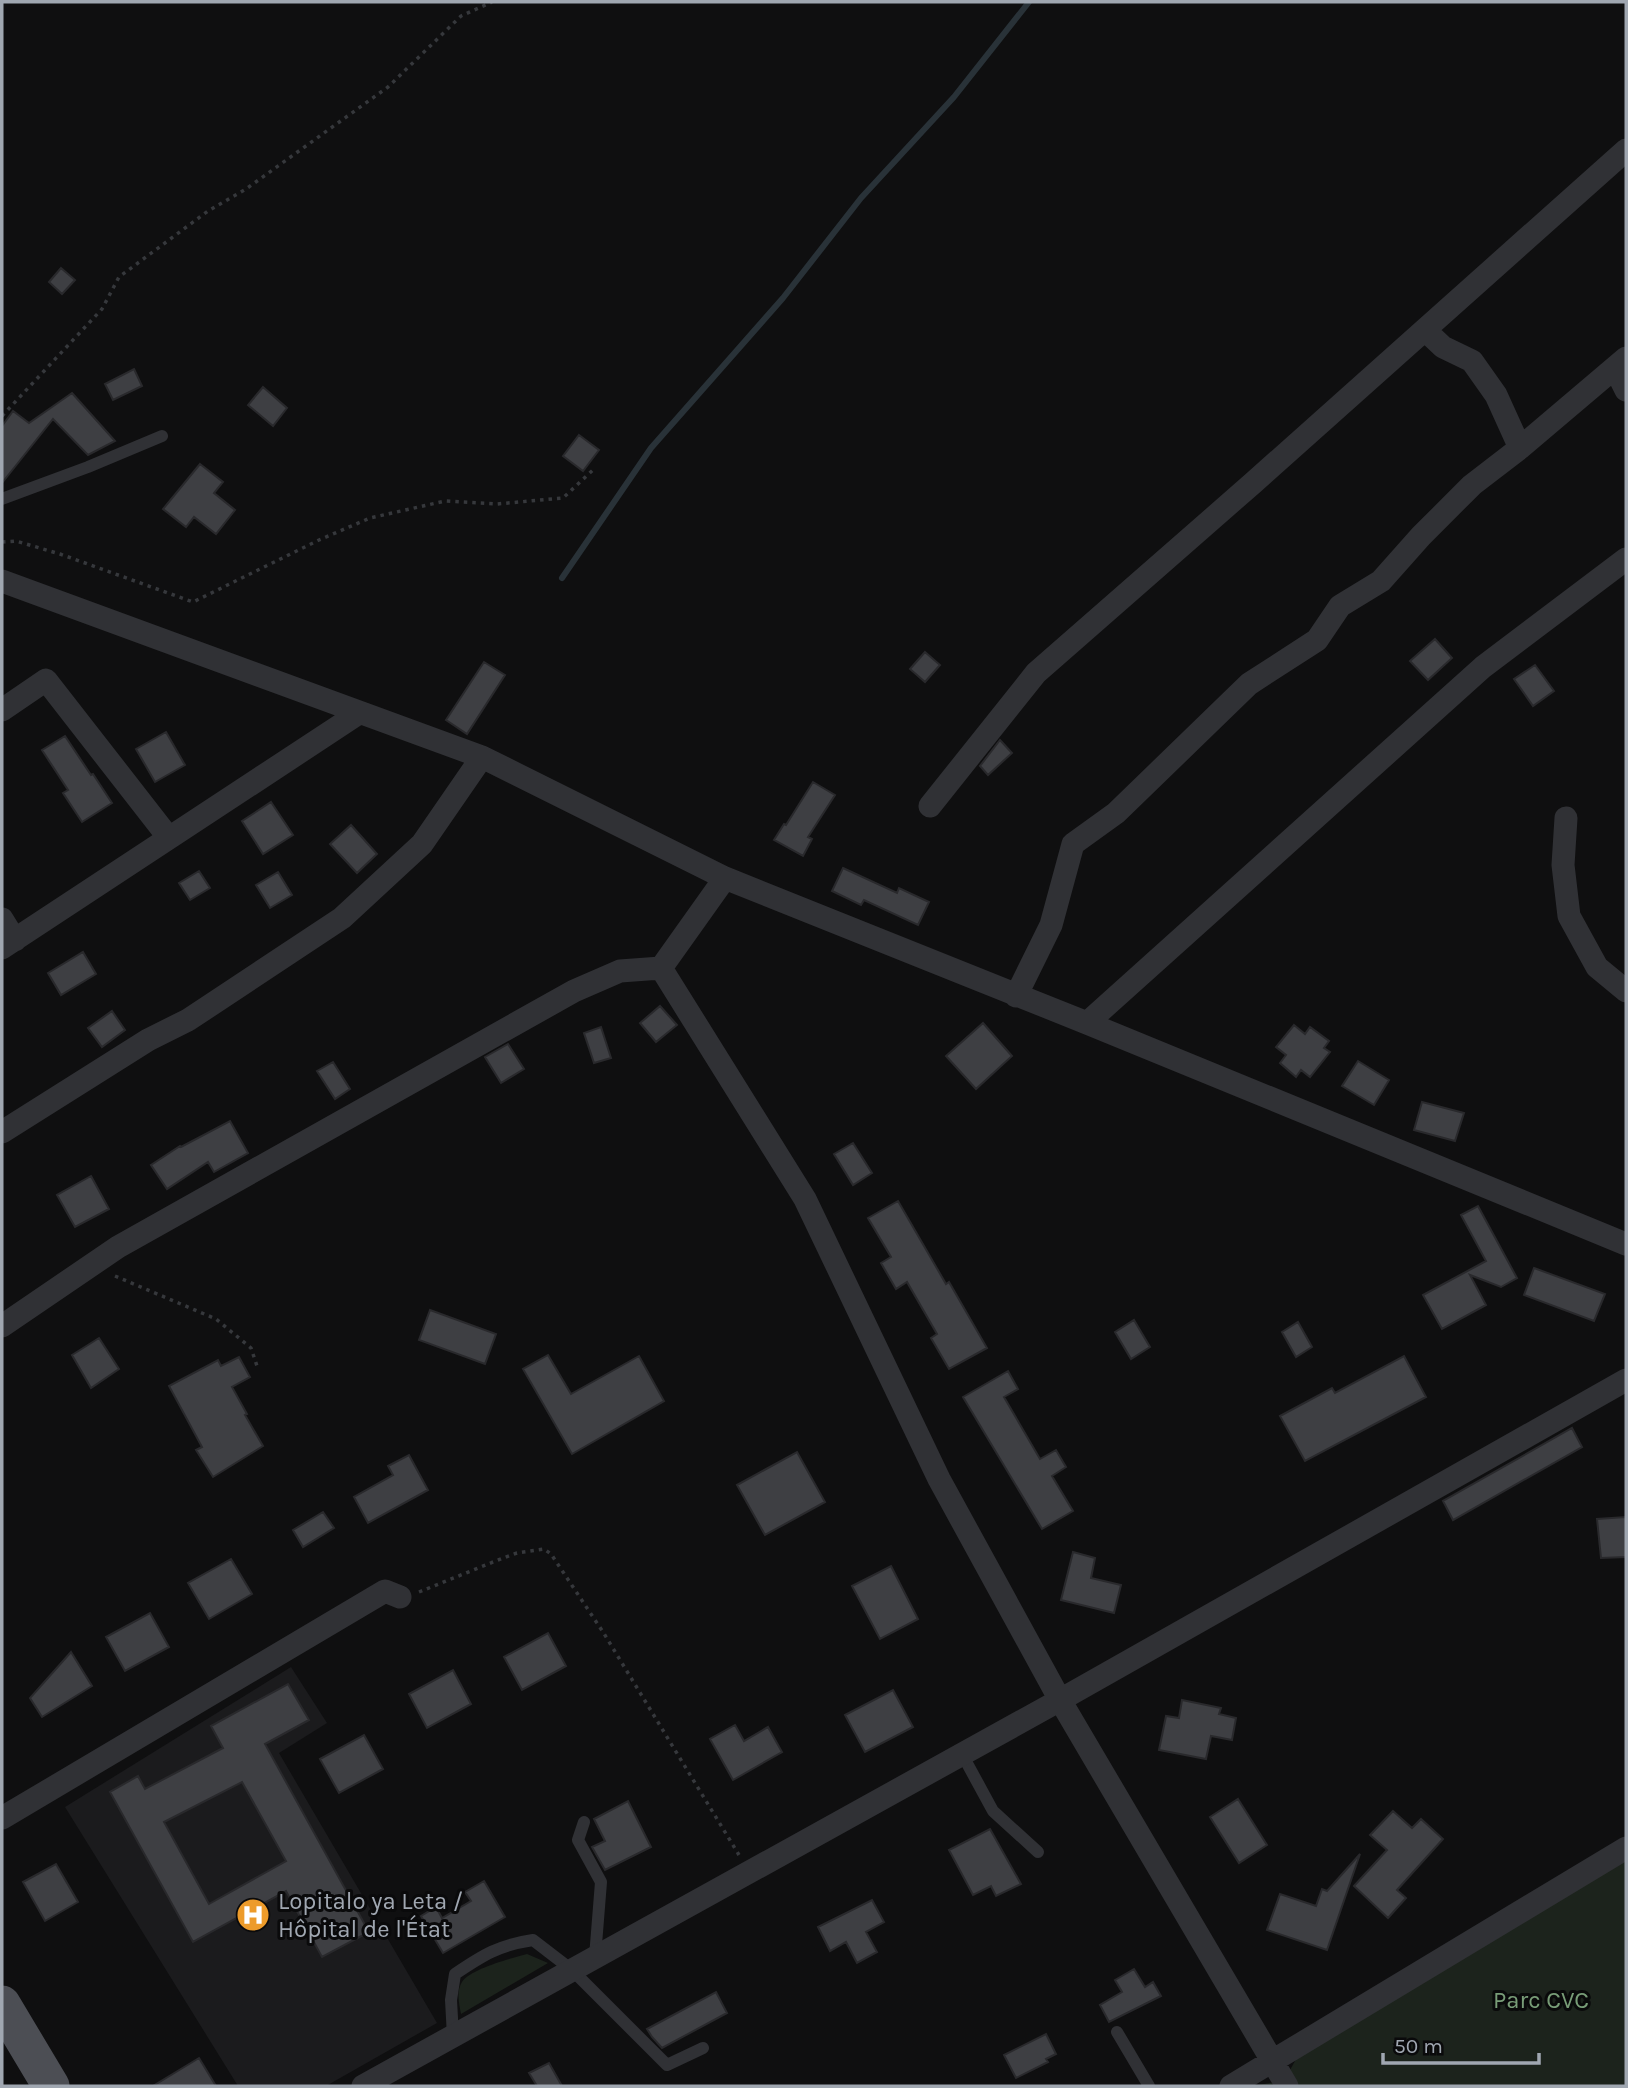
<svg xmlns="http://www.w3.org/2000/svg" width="1628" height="2088" viewBox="0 0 1628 2088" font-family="Karla,sans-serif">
	<rect width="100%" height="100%" fill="#0f0f10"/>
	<!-- built -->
	<path fill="#1b1b1d" d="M291,1667L327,1723L279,1753L437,2023L326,2086H238L65,1807Z"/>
	<!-- green -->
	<path fill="#1c231c" d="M1626,1848V2086H1251L1284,2081L1306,2041Z
		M527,1954L548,1963L461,2014C459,2003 456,1992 462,1982C470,1969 512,1958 527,1954Z"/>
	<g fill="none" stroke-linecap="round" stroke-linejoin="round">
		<!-- stream -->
		<path stroke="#293238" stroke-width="6" d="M562,578L651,448L783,298L861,198L954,97L1029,2"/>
	</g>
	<!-- building -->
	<path fill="#3e3f43" stroke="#29292c" stroke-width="2" fill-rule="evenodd" d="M61,268L75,280L62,294L49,282Z
		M134,369L142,386L113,400L105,384Z
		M263,387L287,408L273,426L248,405Z
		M72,393L115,441L88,455L53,419L2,483V426L13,411L29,423Z
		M579,435L599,450L583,471L563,456Z
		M200,464L223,482L214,493L235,510L216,534L194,517L186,527L163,509Z
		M1435,639L1452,658L1428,680L1410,661Z
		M925,652L940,665L925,682L910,669Z
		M484,662L505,675L467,734L446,720Z
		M1535,665L1554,691L1533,706L1514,679Z
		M166,732L185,765L155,782L136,749Z
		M65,736L91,775L93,774L112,803L82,822L63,793L68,790L42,750Z
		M1000,740L1012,753L988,775L980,766Z
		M813,782L835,795L808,837L812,839L803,856L774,840L784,824L786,825Z
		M271,802L293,835L263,854L242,821Z
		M351,825L377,854L357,873L330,844Z
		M843,868L897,893L899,888L929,902L918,925L864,900L861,905L832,891Z
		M199,871L210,888L190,900L179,883Z
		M278,872L292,895L270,908L256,885Z
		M83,952L96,974L61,995L48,973Z
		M660,1006L677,1025L656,1042L640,1023Z
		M112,1011L125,1030L102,1047L88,1028Z
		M983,1023L1012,1056L976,1089L946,1056Z
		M1294,1025L1305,1034L1310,1027L1329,1041L1324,1048L1330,1052L1310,1077L1301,1070L1296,1077L1280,1063L1286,1055L1276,1047Z
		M601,1027L611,1058L594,1063L584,1033Z
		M508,1044L524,1069L501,1083L485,1057Z
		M1358,1061L1389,1080L1374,1105L1342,1086Z
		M333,1062L350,1089L335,1099L317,1071Z
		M1422,1102L1464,1113L1455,1141L1414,1130Z
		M230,1121L248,1153L214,1172L208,1162L167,1189L151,1165L180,1146L181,1147Z
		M853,1143L872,1173L853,1185L834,1154Z
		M91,1176L109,1209L75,1227L57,1195Z
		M898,1201L946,1284L949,1282L987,1348L949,1369L931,1338L937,1334L907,1282L896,1289L881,1263L891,1257L868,1218Z
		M1478,1206L1517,1278L1501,1287L1470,1275L1486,1305L1442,1329L1423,1295L1486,1261L1461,1215Z
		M1534,1268L1605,1294L1594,1321L1524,1295Z
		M430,1310L496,1334L485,1364L419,1340Z
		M1134,1320L1150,1347L1131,1359L1115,1332Z
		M1298,1322L1312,1347L1296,1357L1282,1332Z
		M99,1338L119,1369L91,1388L72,1355Z
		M548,1355L571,1394L639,1356L664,1401L572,1454L523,1369Z
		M1404,1356L1426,1397L1305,1461L1280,1416L1332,1388L1335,1393Z
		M239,1357L250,1377L232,1387L247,1414L245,1415L263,1446L213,1477L196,1450L202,1447L169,1386L218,1360L221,1366Z
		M1008,1371L1018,1389L1004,1397L1040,1459L1056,1450L1066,1467L1052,1476L1073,1511L1042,1529L963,1397Z
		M1572,1428L1582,1447L1453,1520L1443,1501Z
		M797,1452L825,1502L765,1535L737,1485Z
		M409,1455L428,1490L368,1523L354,1497L393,1475L388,1466Z
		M323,1512L334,1528L303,1547L293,1530Z
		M1626,1517V1557L1601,1558L1597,1519Z
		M1073,1552L1095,1558L1091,1578L1121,1585L1114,1613L1061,1600Z
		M231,1559L252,1594L209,1619L188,1583Z
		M891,1566L918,1619L880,1639L852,1586Z
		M150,1613L169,1647L125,1671L106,1637Z
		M548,1633L566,1666L522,1690L504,1657Z
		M71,1652L92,1686L42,1717L30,1698Z
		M453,1670L471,1704L427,1728L409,1694Z
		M288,1684L309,1720L265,1744L369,1932L322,1957L286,1891L193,1942L110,1792L138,1776L145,1789L223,1748L211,1726ZM242,1782L286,1861L209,1904L164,1822Z
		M893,1690L913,1727L865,1752L845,1715Z
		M1182,1700L1221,1708L1219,1714L1236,1718L1232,1740L1211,1736L1206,1759L1159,1750L1166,1716L1179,1718Z
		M735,1725L744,1741L768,1727L782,1752L733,1780L710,1739Z
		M364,1735L383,1769L339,1793L320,1759Z
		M1238,1799L1267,1845L1239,1863L1210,1817Z
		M628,1801L651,1847L605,1870L592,1847L605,1841L594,1819Z
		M1393,1811L1412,1828L1421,1819L1443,1839L1397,1890L1406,1898L1388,1918L1354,1886L1387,1850L1370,1835Z
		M990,1829L1021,1884L996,1896L991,1886L973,1895L949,1850Z
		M1360,1854L1327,1950L1267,1930L1280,1894L1316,1906L1322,1889L1327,1891Z
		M56,1864L78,1902L45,1921L23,1882Z
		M484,1881L505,1917L443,1953L421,1916L436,1907L442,1918L471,1901L465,1892Z
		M872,1900L884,1922L866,1932L877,1952L857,1963L846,1942L830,1951L818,1927Z
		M1134,1969L1145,1987L1153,1982L1161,1996L1109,2022L1100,2005L1122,1992L1115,1980Z
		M716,1992L727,2013L662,2048L652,2037L647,2029Z
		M1046,2034L1056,2054L1046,2059L1048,2062L1016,2078L1004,2055Z
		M199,2058L216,2086H153Z
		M549,2063L562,2086H537L529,2073Z"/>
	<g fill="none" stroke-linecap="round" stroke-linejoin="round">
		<!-- path -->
		<path stroke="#36383c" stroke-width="3.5" stroke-dasharray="3.5 5" stroke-linecap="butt" d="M2,416L102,309L119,277L208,211L246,189L388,87L461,16L492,2
			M2,542L16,541L60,554L193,602L319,540L370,518L445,501L497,504L563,498L594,469
			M115,1276L216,1319L251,1348L258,1369
			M419,1592L503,1558L517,1553L544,1549L551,1554L603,1632L739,1855"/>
		<!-- lane -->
		<path stroke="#303135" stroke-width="12" d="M2,499L88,467L162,436
			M962,1754L993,1811L1038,1852
			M584,1822L578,1840L601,1882L595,1957
			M1117,2032L1149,2086
			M453,2036L451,2000L455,1974C483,1955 499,1945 533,1940L572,1970L667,2065L703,2048"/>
		<!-- street -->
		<path stroke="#303135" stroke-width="23" d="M1425,330L1443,347L1472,361L1496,395L1520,448
			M1615,368L1626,390
			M2,581L482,757L725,878L1087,1023L1626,1244
			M2,710L46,680L169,838
			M930,806L1036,673L1253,483L1626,150
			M1566,818L1563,865L1569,916L1597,967L1626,991
			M2,919L15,940
			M2,948L359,713
			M661,968L725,878
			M1016,996L1051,925L1073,844L1116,813L1249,684L1317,640L1340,606L1381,581L1421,536L1472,485L1520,448L1626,358
			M1087,1023L1483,667L1626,559
			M2,1132L148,1040L188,1020L342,918L422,844L482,757
			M2,1326L118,1247L574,991L620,971L661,968L805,1199L939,1479L1060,1700L1287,2086
			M2,1818L385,1591L400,1597
			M363,2086L1060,1700L1626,1380
			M1231,2086L1626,1848"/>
		<!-- primary -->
		<path stroke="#4c4e54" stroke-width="37" d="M2,2004L51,2086"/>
	</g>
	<!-- icons -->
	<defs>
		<symbol id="hospital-disc" viewBox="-11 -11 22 22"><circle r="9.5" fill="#ed9b2a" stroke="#0a0a0b"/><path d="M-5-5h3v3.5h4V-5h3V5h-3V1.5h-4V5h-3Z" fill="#fff"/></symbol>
	</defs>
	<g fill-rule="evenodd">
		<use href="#hospital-disc" x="234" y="1896" width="38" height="38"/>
	</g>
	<g text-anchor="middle" stroke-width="6" stroke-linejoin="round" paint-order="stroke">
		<!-- poi labels -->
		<g font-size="24" fill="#a0a7b1" stroke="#0a0a0b" text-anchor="start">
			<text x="278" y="1909">Lopitalo ya Leta /<tspan x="278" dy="28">Hôpital de l'État</tspan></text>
		</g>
		<!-- park labels -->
		<g font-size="24" fill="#789c77" stroke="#0a0a0b">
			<text x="1541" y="2008">Parc CVC</text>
		</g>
	</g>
	<!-- border -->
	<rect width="1628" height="2088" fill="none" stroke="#a0a7b1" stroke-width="7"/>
	<!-- scale -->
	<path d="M1383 2053v10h156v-10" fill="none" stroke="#a0a7b1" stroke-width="3.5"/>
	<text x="1394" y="2053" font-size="21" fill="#a0a7b1" stroke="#0a0a0b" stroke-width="5" paint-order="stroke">50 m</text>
</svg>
